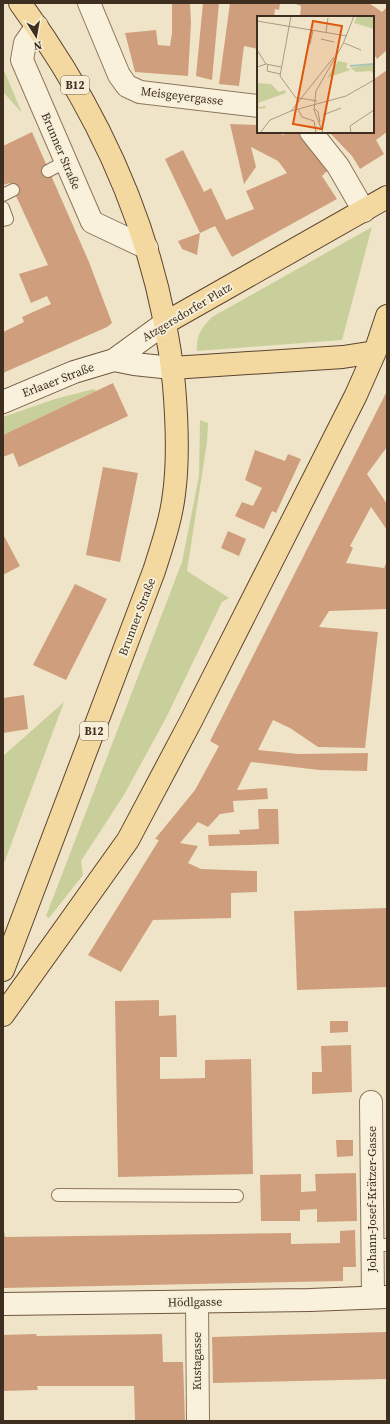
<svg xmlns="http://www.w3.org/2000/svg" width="390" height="1424" viewBox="0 0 390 1424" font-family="'Source Serif 4',serif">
	<rect width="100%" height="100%" fill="#f0e4c8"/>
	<!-- green -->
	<path fill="#c9cf9b" d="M3,68L22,113L3,92Z
		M372,227L342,340L197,351C196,336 201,328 212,317Z
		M94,389L96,391L3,435V417L55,399Z
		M200,420L208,423L207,442L187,571L229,598L222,602L166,718L124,795L81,861L83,875L49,918L46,916L182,562L199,476Z
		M64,702L3,866V756Z"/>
	<!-- building -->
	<path fill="#cf9f7d" d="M172,3H190L191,23L188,76L135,72L125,33L156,30L158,45L170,46L172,33Z
		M203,3H219L212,80L196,76Z
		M230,3H280L279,10L275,9L274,17H258V49L244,46L239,86L219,84Z
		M293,3H369L382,12L387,7V50L377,59L373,53V17H300L301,6Z
		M387,70V132L376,140L384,154L360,169L352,156L329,132H373V80Z
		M230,124L258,125V132H277L283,135L288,132H298L327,171L322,176L337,199L232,257L215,226L200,233L197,255L182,249L178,241L200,233L165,159L183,150L204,192L211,188L226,220L254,209L246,191L287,173L278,161L251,147L256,167L244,184Z
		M32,132L89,262L112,323L107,327L3,373V332L24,322L22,317L51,304L47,296L31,303L19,274L48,265L10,183L3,185V146Z
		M113,383L128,416L19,467L13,453L3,457V435Z
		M387,391V447L367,474L387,504V530L371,507L350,546L353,548L346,563L384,568L387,561V609L329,611L319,627L378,632L365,748L318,747L290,728L273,720L258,750L299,754L368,753L367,771L319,770L251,762L237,790L267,788L268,799L233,801L234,812L220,814L208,827L198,822L180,843L198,846L188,863L201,869L257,871V892L231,893V918L153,920L121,972L88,955L159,840L155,839L195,790L219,746L210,741Z
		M255,450L285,461L288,454L301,459L276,513L272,511L264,529L235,516L242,502L253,506L262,488L245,480Z
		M103,467L138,473L120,562L86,555Z
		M228,531L246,539L239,556L221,548Z
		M3,536H4L20,566L3,575Z
		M75,584L107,599L66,680L33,665Z
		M24,695L28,729L3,733V698Z
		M258,809H278L279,844L209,846L208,835L240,834L239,830L259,829Z
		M387,908V987L297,990L294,911Z
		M159,1000V1016L176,1015L177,1057H160V1079L205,1078V1060L251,1059L253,1174L118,1177L115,1001Z
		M330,1021H348V1032L330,1033Z
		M351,1045L352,1092L312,1094V1072H322L321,1046Z
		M336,1140H353V1156L337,1157Z
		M356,1173L357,1221L317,1222V1209L300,1210V1221H261L260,1175L301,1174V1192L316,1191L315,1174Z
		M3,1224L5,1237L291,1233V1244L340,1243V1231L355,1230L356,1267H343V1281L3,1288Z
		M387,1332V1379L213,1383L212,1337Z
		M36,1334L37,1336L162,1334L163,1362H183L185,1421H135L134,1386H37L38,1390L3,1391V1335Z"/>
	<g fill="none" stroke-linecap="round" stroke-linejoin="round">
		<defs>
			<path id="lane" d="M48,171L65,162
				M3,195L13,190
				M3,208L7,219L3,220
				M58,1195L237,1196
				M373,1245H387"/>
			<path id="street" d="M89,3L119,75L127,86L140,92L258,106
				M37,26L25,43L22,60L92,222L147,248
				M311,132L338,166L364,211
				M371,1102L373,1297
				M197,1302L198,1421"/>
			<path id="secondary" d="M114,360L134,364L172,368
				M3,402L74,372L114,360L165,323
				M3,1304L310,1300L387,1297"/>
			<path id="primary" d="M165,323L387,197
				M172,368L343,357L375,352
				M3,970L154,571C162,546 171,520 174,494C179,458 177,421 174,385C160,245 103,116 20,3
				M3,1015L128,840L191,721L356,395L375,352L387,316"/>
		</defs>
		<!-- lane casing -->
		<use href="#lane" stroke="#8d765c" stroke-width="14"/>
		<!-- street casing -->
		<use href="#street" stroke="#8d765c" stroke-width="24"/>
		<!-- secondary casing -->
		<use href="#secondary" stroke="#6f573f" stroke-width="24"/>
		<!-- primary casing -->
		<use href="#primary" stroke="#5b4430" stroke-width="24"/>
		<!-- lane -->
		<use href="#lane" stroke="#faf1dc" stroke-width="12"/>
		<!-- street -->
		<use href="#street" stroke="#faf1dc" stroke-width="22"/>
		<!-- secondary -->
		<use href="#secondary" stroke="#faf1dc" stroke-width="22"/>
		<!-- primary -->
		<use href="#primary" stroke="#f3d9a0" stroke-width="22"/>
	</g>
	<g text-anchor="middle" stroke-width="4" stroke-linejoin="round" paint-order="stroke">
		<!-- shield labels -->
		<g fill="#f7eed8" stroke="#756857" stroke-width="1">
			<rect x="61" y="76" width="28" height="18" rx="3"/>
			<rect x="80" y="722" width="28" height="18" rx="3"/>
		</g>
		<g font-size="11" font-weight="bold" fill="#3d2e20">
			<text x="75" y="89">B12</text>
			<text x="94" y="735">B12</text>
		</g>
		<!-- street labels -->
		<g font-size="12" fill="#3d2e20" stroke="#f7eed8">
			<text transform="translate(182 96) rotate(7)" y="4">Meisgeyergasse</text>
			<text transform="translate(61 151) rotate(67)" y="4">Brunner Straße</text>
			<text transform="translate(187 312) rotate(-31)" y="4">Atzgersdorfer Platz</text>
			<text transform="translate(58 380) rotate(-21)" y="4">Erlaaer Straße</text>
			<text transform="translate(137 617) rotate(-69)" y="4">Brunner Straße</text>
			<text transform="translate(372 1199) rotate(-90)" y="4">Johann-Josef-Krätzer-Gasse</text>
			<text transform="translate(195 1302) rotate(-1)" y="4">Hödlgasse</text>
			<text transform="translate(197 1361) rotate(-90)" y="4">Kustagasse</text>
		</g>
	</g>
	<!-- overview -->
	<g transform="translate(257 16)">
		<rect width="117" height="117" fill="#f0e4c8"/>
		<path d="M100,0H117V13L97,7ZM81,45L91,47L89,51L93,54L70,62ZM117,48V58L114,55L99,56L93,52ZM0,67L14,68L22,76L28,74L29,77L1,87L2,91L8,90L9,92L2,93L0,92Z" fill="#c9cf9b"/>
		<path fill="none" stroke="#a9c4bc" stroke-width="2" d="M93,50L117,48"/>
		<path fill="none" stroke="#a89b85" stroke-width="1" d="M34,0L23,60L39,82H42M0,5L90,20M69,16L71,2M64,23L77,26M87,27L104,34M53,28L56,14M0,34L9,48M11,48L10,55L23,58M0,51L9,48L24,51M42,82L60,85M41,93L45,101L57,105L59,117M58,93L61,96L63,106M34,95L89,80L117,64M66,99L84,92M3,117L13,104L34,95L77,41M66,117L57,94L59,75L86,28L97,0M94,117L93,110L117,94"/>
		<path fill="#df570d" fill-opacity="0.15" stroke="#df570d" stroke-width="2" d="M56,5L85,10L65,113L36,108Z"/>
		<rect width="117" height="117" fill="none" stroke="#3d2e20" stroke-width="2"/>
	</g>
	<!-- border -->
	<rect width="390" height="1424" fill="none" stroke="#3d2e20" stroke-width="8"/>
	<!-- north arrow -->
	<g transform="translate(36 36) rotate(169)" stroke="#f7eed8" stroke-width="3" paint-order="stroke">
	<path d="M0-3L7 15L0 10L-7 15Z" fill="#3d2e20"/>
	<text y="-6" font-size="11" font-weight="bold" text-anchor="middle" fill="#3d2e20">N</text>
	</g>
</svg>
